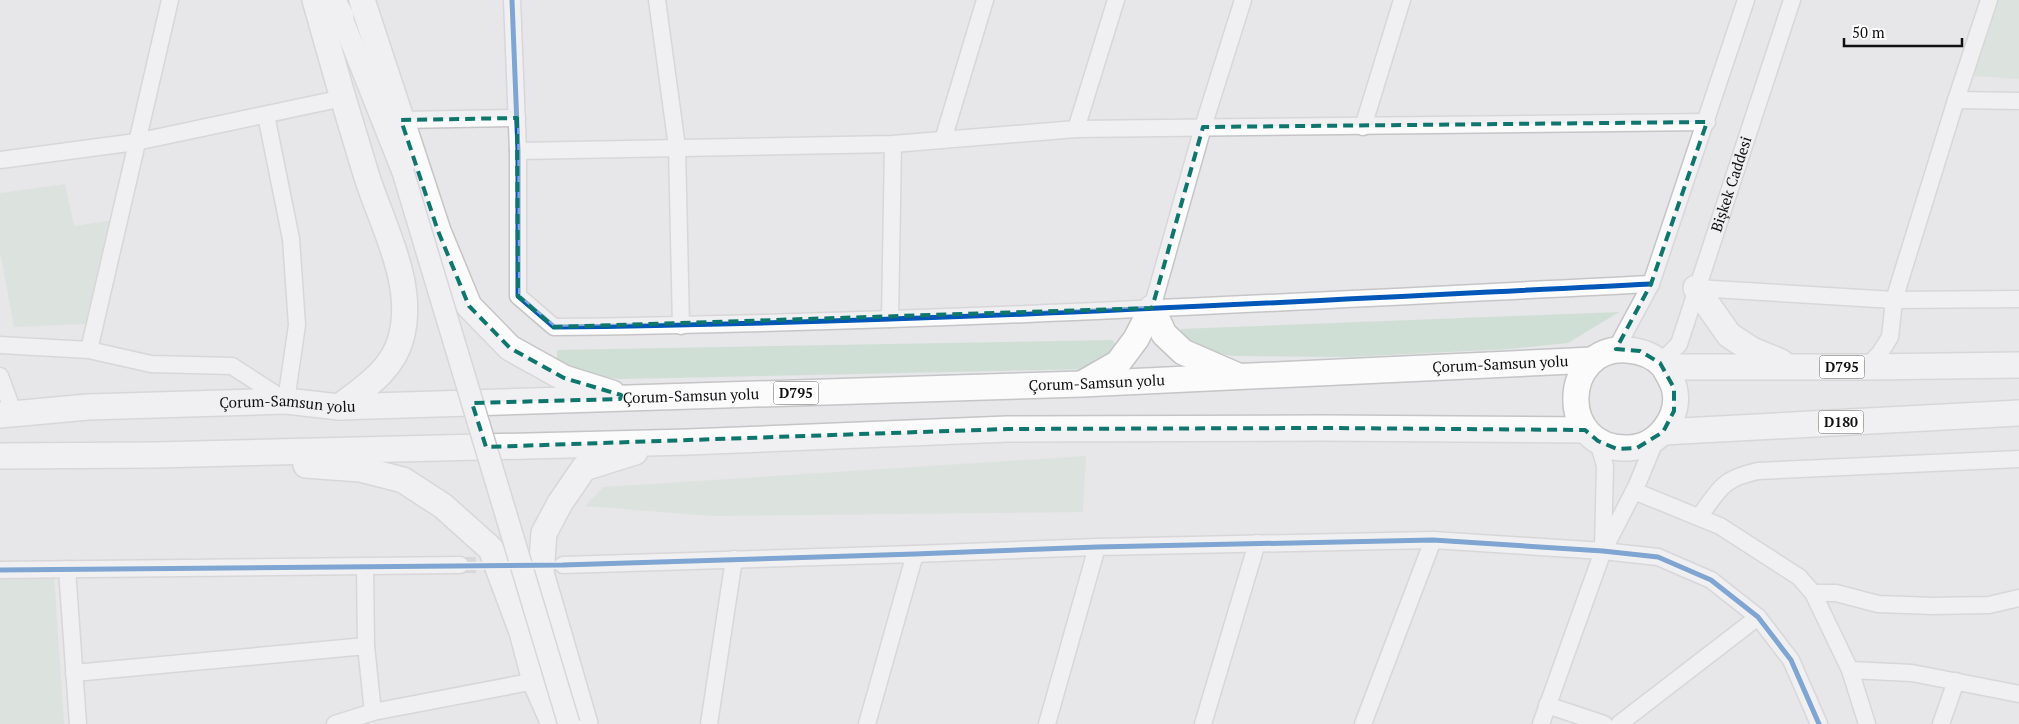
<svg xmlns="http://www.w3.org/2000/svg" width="2019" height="724" viewBox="0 0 2019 724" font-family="'PT Serif',serif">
	<rect width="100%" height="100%" fill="#e7e6e8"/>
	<!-- green -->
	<path fill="#cfdfd5" d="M1997,0H2019V79L1973,76Z
		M65,184L74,226L113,220L87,324L14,327L0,252V193Z
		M1619,312L1568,343L1508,349L1348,357L1234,356L1186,349L1181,329Z
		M1113,340L1118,350L1091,369L619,379L588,374L557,365V350Z
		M1086,456L1083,512L712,516L585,506L603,487Z
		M54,575L64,724H0V578Z"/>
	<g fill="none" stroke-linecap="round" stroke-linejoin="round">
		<!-- minor-tunnel -->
		<path stroke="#c7c6c8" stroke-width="16" stroke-dasharray="16 8" stroke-linecap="butt" d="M460,565H505"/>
		<defs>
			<g id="minor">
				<path d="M512,0L518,151V296L554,327C920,323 1286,302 1651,284"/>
				<path d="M657,0L677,147L681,326"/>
				<path d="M1956,100L2019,101"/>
				<path d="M401,120L517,118"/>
				<path d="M1363,127L1402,0"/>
				<path d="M1076,129L1116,0"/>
				<path d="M943,140L985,0"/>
				<path d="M518,151L893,144L1076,129L1707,122"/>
				<path d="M0,160L136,142L343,98"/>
				<path d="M1696,288L1894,300L2019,299"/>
				<path d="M1152,308L1203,127L1243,0"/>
				<path d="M890,319L893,144"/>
				<path d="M0,345L89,350L151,364L232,366L286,401L297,325L291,239L266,115"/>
				<path d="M1616,349L1651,284L1746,0"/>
				<path d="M89,350L170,0"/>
				<path id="s1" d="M1660,363L1679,344L1792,0"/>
				<path d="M1867,367L1880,353L1890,337L1894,300L1956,100L1989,0"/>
				<path d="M0,376L14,414"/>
				<path d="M1598,441L1605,466L1603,546"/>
				<path d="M1634,491L1720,526L1799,577L1813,593L1850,670L1867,724"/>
				<path d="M1699,517C1720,489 1721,479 1758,471L2019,459"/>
				<path d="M563,565L915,554L1097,547L1433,540L1603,551L1658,557L1711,580L1758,617L1791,660L1819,724"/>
				<path d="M365,566L366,646L373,712"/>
				<path d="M67,569L78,724"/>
				<path d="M0,570L460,565"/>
				<path d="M1813,593H1836L1878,604L1933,606L1989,605L2019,598"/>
				<path d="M1850,670L1912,673L2019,694"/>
				<path d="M74,673L366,646"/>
				<path d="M1547,705L1604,724"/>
				<path d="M335,724L373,712L535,681"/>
				<path d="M709,724L734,559"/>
				<path d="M867,724L915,554"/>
				<path d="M1047,724L1097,547"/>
				<path d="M1203,724L1257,543"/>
				<path d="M1363,724L1433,540"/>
				<path d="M1541,724L1603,551L1636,487L1656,439"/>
				<path d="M1619,724L1758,617"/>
				<path d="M1941,724L1956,681"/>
			</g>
			<path id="major" d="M341,16L403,172"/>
			<g id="highway">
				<path d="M315,0C331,58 348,116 366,174C382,226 416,283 401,338C393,370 364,388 339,407"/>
				<path d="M332,0L341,16"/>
				<path d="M362,0L438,231L469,306L510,348L564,378L612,393"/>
				<path d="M1696,288L1729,335L1752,350L1781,362"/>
				<path d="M1152,308L1164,334L1183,352L1236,375"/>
				<path d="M1664,367C1667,373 1672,380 1674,387C1682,416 1658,447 1629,448C1556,451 1561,345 1627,350C1641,351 1655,356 1664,367H1867L2019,365"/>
				<path d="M1085,382L1118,363L1136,339L1152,308"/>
				<path id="s2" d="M0,415L88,407L286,401L339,407L1082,384L1593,360"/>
				<path d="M1663,432L2019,413"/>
				<path d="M0,456L156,455L688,442L1007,429L1323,428L1585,430"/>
				<path d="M306,465L360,469L403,480L443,506L491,549L522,632L535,681L554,724"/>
				<path d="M585,724L541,573L544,533L560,503L584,468L635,452"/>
			</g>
		</defs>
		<!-- minor casing -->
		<use href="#minor" stroke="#c5c4c6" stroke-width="19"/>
		<!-- major casing -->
		<use href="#major" stroke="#c5c4c6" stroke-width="24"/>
		<!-- highway casing -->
		<use href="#highway" stroke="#c5c4c6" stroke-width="28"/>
		<!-- minor -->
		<use href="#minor" stroke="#fbfbfc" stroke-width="16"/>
		<!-- major -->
		<use href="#major" stroke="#fbfbfc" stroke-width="21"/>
		<!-- highway -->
		<use href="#highway" stroke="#fbfbfc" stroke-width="25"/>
		<defs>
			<path id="major-bridge" d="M403,172L569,724"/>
		</defs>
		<!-- major-bridge casing -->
		<use href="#major-bridge" stroke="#c5c4c6" stroke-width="24" stroke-linecap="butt"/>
		<!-- major-bridge -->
		<use href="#major-bridge" stroke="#fbfbfc" stroke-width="21"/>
		<defs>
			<path id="cycleway" d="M512,0L518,151V296L554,327C920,323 1286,302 1651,284
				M0,570L563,565L915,554L1097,547L1433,540L1603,551L1658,557L1711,580L1758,617L1791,660L1819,724"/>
		</defs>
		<!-- cycleway casing -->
		<use href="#cycleway" stroke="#fff" stroke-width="8"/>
		<!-- cycleway -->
		<use href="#cycleway" stroke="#0057b8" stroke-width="5"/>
	</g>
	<!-- marked area -->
	<path d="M0 0H2019V724H0ZM517,118L518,296L554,327L1152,308L1203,127L1707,122L1651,284L1616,349L1640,351L1660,363L1674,388V411L1663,432L1637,448L1617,449L1598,441L1585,430L1323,428L1007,429L486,447L472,403L620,399L621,395L564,378L510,348L469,306L438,231L401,120Z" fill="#e7e6e8" fill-opacity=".55" fill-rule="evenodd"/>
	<path fill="none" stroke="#0f766e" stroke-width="4" stroke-dasharray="10 6" stroke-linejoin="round" d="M517,118L518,296L554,327L1152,308L1203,127L1707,122L1651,284L1616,349L1640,351L1660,363L1674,388V411L1663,432L1637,448L1617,449L1598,441L1585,430L1323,428L1007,429L486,447L472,403L620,399L621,395L564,378L510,348L469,306L438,231L401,120Z"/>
	<g text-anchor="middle" stroke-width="4.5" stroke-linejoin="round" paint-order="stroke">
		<!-- shield labels -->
		<g fill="#fff" stroke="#585758" stroke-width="1">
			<rect x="1819.5" y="355.5" width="45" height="23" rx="4"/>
			<rect x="773.5" y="381.5" width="45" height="23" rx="4"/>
			<rect x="1818.5" y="410.5" width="45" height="23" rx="4"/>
		</g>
		<g font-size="14" font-weight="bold" fill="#100f11">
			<text x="1842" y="372">D795</text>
			<text x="796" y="398">D795</text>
			<text x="1841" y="427">D180</text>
		</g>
		<!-- street labels -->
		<g font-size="15" fill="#100f11" stroke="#fff">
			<text dy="5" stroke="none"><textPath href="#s1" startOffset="195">Bişkek Caddesi</textPath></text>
			<text dy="5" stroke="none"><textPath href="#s2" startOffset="1502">Çorum-Samsun yolu</textPath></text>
			<text dy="5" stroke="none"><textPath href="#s2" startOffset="1098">Çorum-Samsun yolu</textPath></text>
			<text dy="5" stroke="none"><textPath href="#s2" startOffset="692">Çorum-Samsun yolu</textPath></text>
			<text dy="5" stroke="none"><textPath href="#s2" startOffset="288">Çorum-Samsun yolu</textPath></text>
		</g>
	</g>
	<!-- scale -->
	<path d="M1844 38v8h118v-8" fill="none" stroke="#100f11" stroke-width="2.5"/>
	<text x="1852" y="38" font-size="15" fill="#100f11" stroke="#ffffff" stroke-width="4" paint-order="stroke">50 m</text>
</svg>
